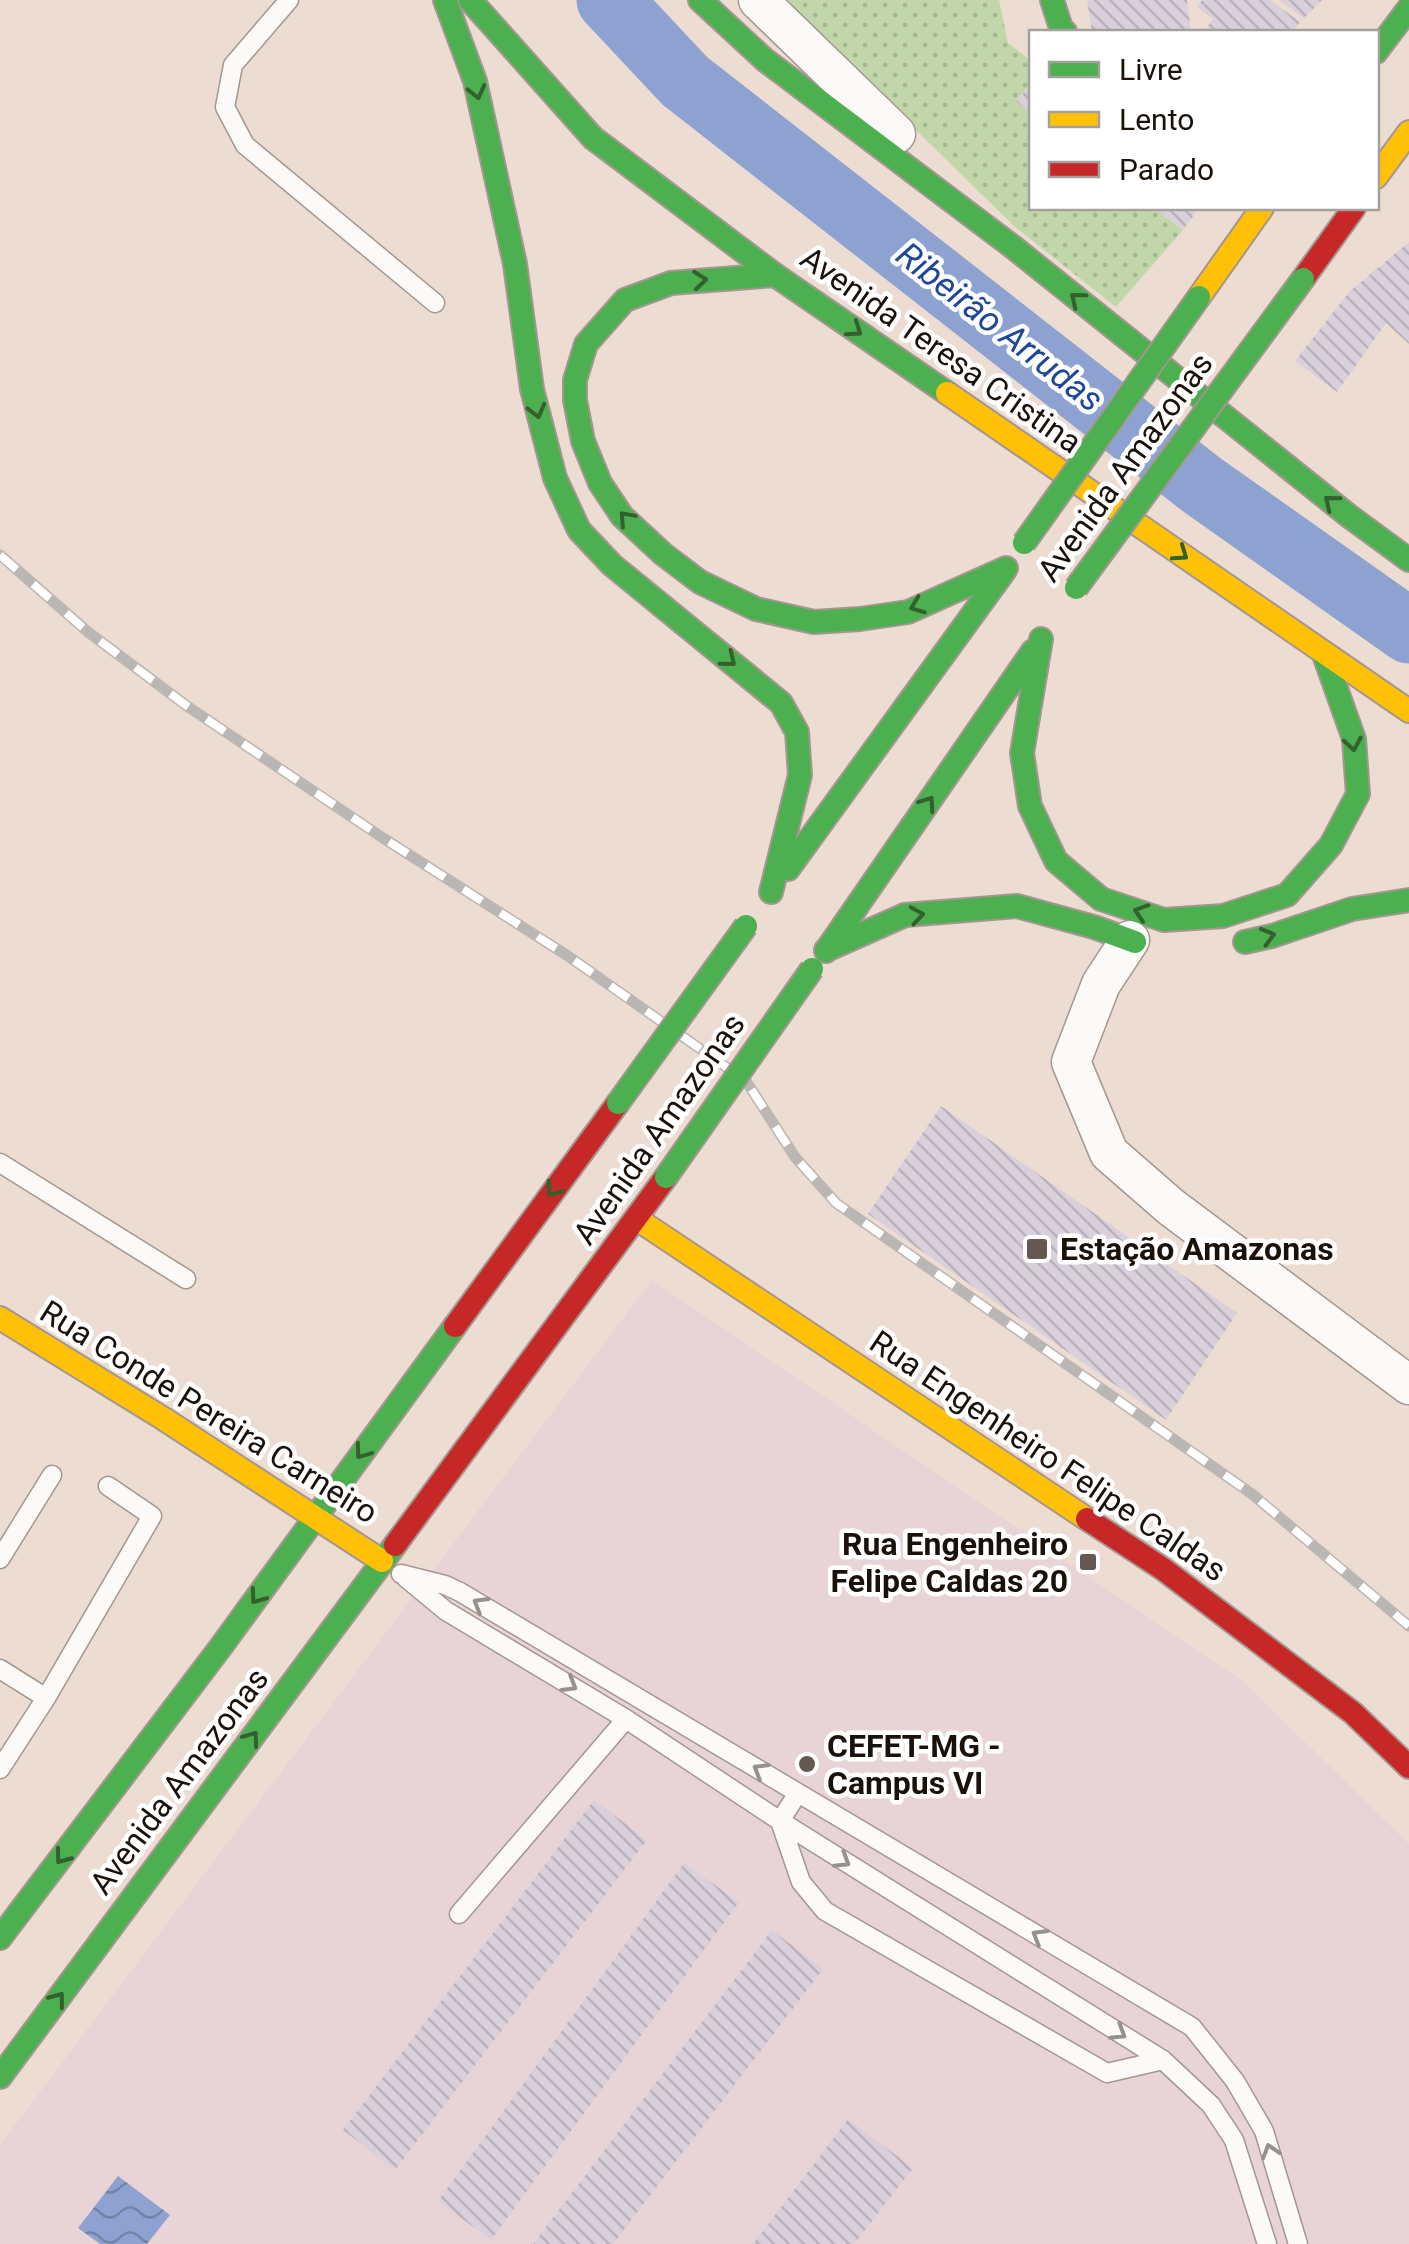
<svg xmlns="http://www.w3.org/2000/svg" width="1409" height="2244" viewBox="0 0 1409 2244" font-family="Roboto,sans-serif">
	<defs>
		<pattern id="grass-dots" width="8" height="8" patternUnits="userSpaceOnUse" patternTransform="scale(2.5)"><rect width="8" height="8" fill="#c1d7aa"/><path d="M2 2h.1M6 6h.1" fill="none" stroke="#a5b891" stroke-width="1.8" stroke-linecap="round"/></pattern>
		<pattern id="water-waves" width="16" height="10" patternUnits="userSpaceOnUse" patternTransform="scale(2.5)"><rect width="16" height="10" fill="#8ea2d1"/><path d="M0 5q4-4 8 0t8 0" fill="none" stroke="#7383a8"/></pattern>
		<pattern id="building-back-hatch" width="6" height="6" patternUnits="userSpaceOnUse" patternTransform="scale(2.5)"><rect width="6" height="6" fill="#dad0dc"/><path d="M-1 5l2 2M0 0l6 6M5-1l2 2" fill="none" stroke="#bab2bb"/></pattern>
	</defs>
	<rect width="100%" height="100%" fill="#ecdcd2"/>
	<!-- education -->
	<path fill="#e8d4d7" d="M652,1280L1245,1683L1409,1844V2244H0V2145Z"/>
	<!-- grass -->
	<path fill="url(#grass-dots)" d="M783,0H999L1008,43L1031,61V83L1016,101L1031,115L1032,208H1153L1183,230L1116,307L1015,227Z"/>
	<!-- water -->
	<path fill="url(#water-waves)" d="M118,2176L170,2215L147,2244H100L78,2228Z"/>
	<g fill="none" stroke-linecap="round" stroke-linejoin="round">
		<!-- river -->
		<path stroke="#8ea2d1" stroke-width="65" d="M609,0L685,81L1202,485L1409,631"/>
	</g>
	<!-- building -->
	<path fill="url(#building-back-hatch)" d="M1087,0H1187L1191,31L1092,32Z
		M1202,0H1270L1300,22L1292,32H1204L1213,19L1197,7Z
		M1279,0H1322L1304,18Z
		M1032,83V115L1016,101Z
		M1153,208H1199L1183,230Z
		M1409,242V344L1386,323L1337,392L1295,361L1350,291Z
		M941,1106L1237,1313L1166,1420L868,1214Z
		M594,1800L647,1840L395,2170L343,2130Z
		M684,1863L739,1902L491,2240L438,2201Z
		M772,1930L823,1969L613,2244H533Z
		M848,2119L913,2168L854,2244H753Z"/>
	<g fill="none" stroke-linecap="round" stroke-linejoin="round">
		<defs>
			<path id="lane" d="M289,0L233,65L225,107L245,145L435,303
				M0,1163L186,1279
				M0,1559L52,1475
				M401,1574L445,1585L460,1592L1192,2027L1235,2081L1264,2131L1298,2244
				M406,1578L446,1611L626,1719L780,1821L1163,2060L1211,2105L1234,2140L1267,2244
				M0,1669L46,1698
				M0,1769L46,1698L152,1516L108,1486
				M798,1793L780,1821L801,1882L825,1911L1107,2073L1163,2060
				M459,1914L626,1719"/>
			<path id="street" d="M758,0L896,134
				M1130,940L1101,984L1071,1062L1109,1153L1171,1207L1409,1385"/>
			<path id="fast" d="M445,0L475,81L515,264L532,389L555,478L579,530L612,565L781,703L797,732L800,775L771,892
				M470,0L593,138L775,275L947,393
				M700,0L765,60L1013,247L1349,516L1409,560
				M1052,0L1061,28L1065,32
				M1376,52L1409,8
				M775,275L671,283L625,300L586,344L575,380V400L583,441L600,483L622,516L663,554L700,582L756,609L814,622L860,619L908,612L1006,568
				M1041,639L1022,753L1030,806L1056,861L1101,899L1164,920L1223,916L1287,895L1331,845L1358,794L1354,739L1323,652
				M788,869L1005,570
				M1245,942L1272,936L1352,909L1409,900
				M826,950L905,915L1017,906L1094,927L1135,942
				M826,951L1033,651
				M0,1938L220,1648L455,1326
				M0,2077L395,1545"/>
			<path id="slow" d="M1376,177L1409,132
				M1199,297L1262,208
				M947,393L1409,711
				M637,1219L1087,1519
				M0,1318L164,1419L382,1561"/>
			<path id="jam" d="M1303,279L1354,208
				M455,1326L618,1103
				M1087,1519L1163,1569L1353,1713L1409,1767
				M395,1545L666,1177"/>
		</defs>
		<!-- lane casing -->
		<use href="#lane" stroke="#a3978f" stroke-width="21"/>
		<!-- street casing -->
		<use href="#street" stroke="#a3978f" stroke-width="41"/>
		<!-- fast casing -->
		<use href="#fast" stroke="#a3978f" stroke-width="26"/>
		<!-- slow casing -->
		<use href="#slow" stroke="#a3978f" stroke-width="26"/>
		<!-- jam casing -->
		<use href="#jam" stroke="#a3978f" stroke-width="26"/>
		<!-- lane -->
		<use href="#lane" stroke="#fcfaf8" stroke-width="18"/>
		<!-- street -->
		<use href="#street" stroke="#fcfaf8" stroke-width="38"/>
		<!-- fast -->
		<use href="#fast" stroke="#4caf50" stroke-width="22"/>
		<!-- slow -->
		<use href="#slow" stroke="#ffc107" stroke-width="22"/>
		<!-- jam -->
		<use href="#jam" stroke="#c62828" stroke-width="22"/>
		<defs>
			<path id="rail" d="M0,555L88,632L187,706L383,838L568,956L746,1081L795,1157L836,1203L1252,1494L1409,1626"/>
		</defs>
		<!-- rail casing -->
		<use href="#rail" stroke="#b9b6b3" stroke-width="11"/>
		<!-- rail -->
		<use href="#rail" stroke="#fff" stroke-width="8" stroke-dasharray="22" stroke-linecap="butt"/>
		<defs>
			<path id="fast-bridge" d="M1024,543L1199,297
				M1076,588L1303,279
				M618,1103L746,926
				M666,1177L812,969"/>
		</defs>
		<!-- fast-bridge casing -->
		<use href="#fast-bridge" stroke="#a3978f" stroke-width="26" stroke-linecap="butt"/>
		<!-- fast-bridge -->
		<use href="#fast-bridge" stroke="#4caf50" stroke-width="22"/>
	</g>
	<!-- one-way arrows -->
	<defs><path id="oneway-chevron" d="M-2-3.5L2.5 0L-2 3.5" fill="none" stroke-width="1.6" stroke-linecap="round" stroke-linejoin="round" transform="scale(2.5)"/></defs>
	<g stroke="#34602e">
		<use href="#oneway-chevron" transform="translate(477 92) rotate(76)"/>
		<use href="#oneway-chevron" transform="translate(700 280) rotate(-6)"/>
		<use href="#oneway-chevron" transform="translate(1077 299) rotate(-141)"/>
		<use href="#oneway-chevron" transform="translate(855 330) rotate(35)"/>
		<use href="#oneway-chevron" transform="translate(537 411) rotate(75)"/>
		<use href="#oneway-chevron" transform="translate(1331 502) rotate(-141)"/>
		<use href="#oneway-chevron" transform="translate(626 518) rotate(-132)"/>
		<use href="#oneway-chevron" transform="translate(1181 554) rotate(35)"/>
		<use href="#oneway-chevron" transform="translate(917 606) rotate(159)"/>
		<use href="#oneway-chevron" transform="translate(729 660) rotate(39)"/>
		<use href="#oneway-chevron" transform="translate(1353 744) rotate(80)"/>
		<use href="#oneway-chevron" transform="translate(928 803) rotate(-55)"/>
		<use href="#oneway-chevron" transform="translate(1141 912) rotate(-162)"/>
		<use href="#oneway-chevron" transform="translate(917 915) rotate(-9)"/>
		<use href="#oneway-chevron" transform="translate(1268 936) rotate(-15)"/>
		<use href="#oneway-chevron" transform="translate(553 1190) rotate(126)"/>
		<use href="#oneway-chevron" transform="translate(362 1452) rotate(126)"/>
		<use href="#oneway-chevron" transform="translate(257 1597) rotate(126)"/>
		<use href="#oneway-chevron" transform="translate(252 1738) rotate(-54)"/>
		<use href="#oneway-chevron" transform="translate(62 1857) rotate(127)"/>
		<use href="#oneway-chevron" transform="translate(58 1999) rotate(-53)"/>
	</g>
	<g stroke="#97918d">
		<use href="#oneway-chevron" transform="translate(480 1604) rotate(-149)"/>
		<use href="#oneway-chevron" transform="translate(570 1685) rotate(31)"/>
		<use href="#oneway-chevron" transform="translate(760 1770) rotate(-149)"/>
		<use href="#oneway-chevron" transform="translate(843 1861) rotate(32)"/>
		<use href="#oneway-chevron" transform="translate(1039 1936) rotate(-149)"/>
		<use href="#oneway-chevron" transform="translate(1119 2033) rotate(32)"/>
		<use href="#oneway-chevron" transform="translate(1270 2151) rotate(-107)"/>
	</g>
	<!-- markers -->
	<g fill="#645851" stroke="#fff" stroke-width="4">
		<rect x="1025" y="1237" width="24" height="24" rx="5"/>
		<rect x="1078" y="1552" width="20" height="20" rx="5"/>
		<circle cx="807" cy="1764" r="10"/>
	</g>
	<g text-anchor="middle" stroke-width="9" stroke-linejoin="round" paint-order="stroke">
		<!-- street labels -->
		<g font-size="32" fill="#1b110b" stroke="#fff">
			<text transform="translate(941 350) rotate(35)" y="11">Avenida Teresa Cristina</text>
			<text transform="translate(1125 467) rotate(-54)" y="11">Avenida Amazonas</text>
			<text transform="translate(659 1129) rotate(-55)" y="11">Avenida Amazonas</text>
			<text transform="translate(209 1412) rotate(32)" y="11">Rua Conde Pereira Carneiro</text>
			<text transform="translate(1048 1456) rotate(34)" y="11">Rua Engenheiro Felipe Caldas</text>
			<text transform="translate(179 1781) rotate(-53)" y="11">Avenida Amazonas</text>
		</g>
		<!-- poi labels -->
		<g font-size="32" font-weight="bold" fill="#1b110b" stroke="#fff" text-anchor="start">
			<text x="1060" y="1260">Estação Amazonas</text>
			<text x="1068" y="1555" text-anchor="end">Rua Engenheiro<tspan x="1068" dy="37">Felipe Caldas 20</tspan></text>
			<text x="827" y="1757">CEFET-MG -<tspan x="827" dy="37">Campus VI</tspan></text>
		</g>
		<!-- water labels -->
		<g font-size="35" font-style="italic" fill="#1f469a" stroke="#fff">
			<text transform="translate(1000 327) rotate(38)" y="12">Ribeirão Arrudas</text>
		</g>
	</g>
	<!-- legend -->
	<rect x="1029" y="30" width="350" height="180" fill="#ffffff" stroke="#a4a09d" stroke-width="2.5"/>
	<rect x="1049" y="62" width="50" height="15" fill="#4caf50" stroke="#a4a09d" stroke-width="2.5"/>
	<text x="1119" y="80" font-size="30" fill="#1b110b">Livre</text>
	<rect x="1049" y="112" width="50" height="15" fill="#ffc107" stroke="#a4a09d" stroke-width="2.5"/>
	<text x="1119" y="130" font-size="30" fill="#1b110b">Lento</text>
	<rect x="1049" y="162" width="50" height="15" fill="#c62828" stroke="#a4a09d" stroke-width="2.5"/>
	<text x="1119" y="180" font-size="30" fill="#1b110b">Parado</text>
</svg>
